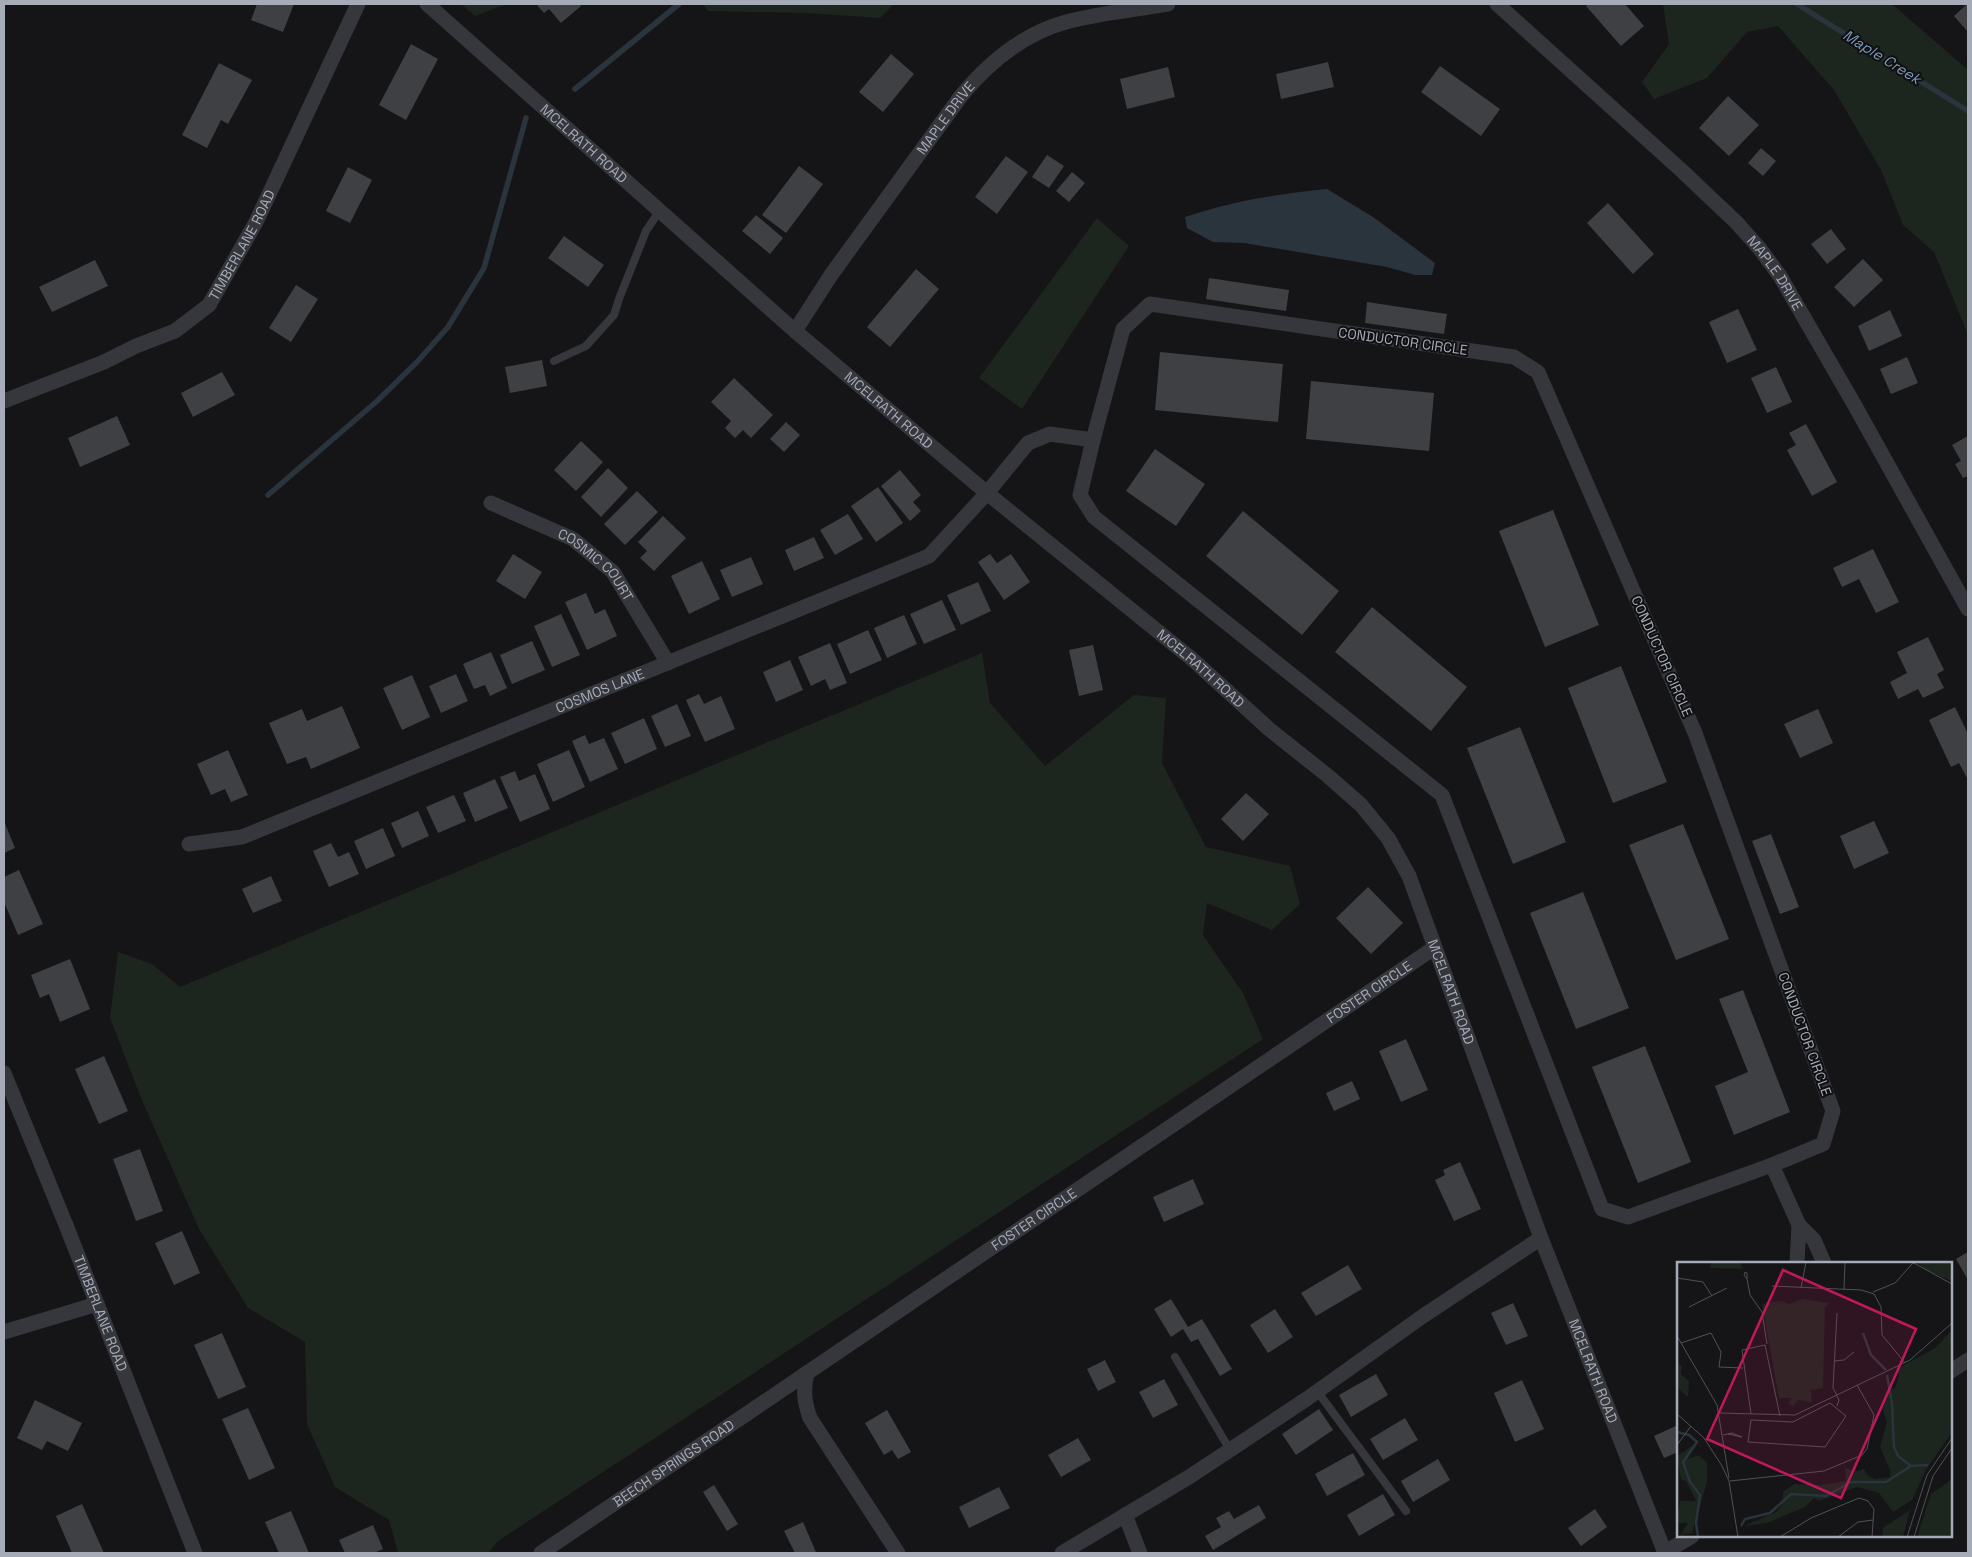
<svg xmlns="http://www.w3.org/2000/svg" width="1972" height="1557" viewBox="0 0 1972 1557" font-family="'Space Grotesk',sans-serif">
	<rect width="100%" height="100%" fill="#151517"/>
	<!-- green -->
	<path fill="#1c251e" d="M461,4H507L475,16Z
		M703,4H894L880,18L806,13L708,11Z
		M1663,4H1892L1968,70V335L1934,252L1903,225L1881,170L1834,90L1778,26L1747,32L1707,78L1654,99L1642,82L1669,44Z
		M1097,218L1129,246L1022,409L979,378Z
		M982,653L990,703L1045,766L1134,695L1166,698L1162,763L1206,847L1290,866L1300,904L1272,930L1207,903L1203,935L1243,993L1263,1039L498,1541L488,1553H398L389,1520L335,1487L307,1424L305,1342L248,1308L199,1229L141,1098L110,1018L118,952L152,964L180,987Z"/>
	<!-- water -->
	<path fill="#2a343c" d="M1327,189L1373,217L1435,263L1432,275H1415L1387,267L1244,243L1213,242L1187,228L1185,217C1233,201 1277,194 1327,189Z"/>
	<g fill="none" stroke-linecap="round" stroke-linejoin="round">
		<!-- stream -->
		<path stroke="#2a343c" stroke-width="5.5" d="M1797,4L1968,111
			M575,89L679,4
			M268,495L376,402L417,362L448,327L484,268L526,118"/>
	</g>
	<!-- building -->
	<path fill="#3f4044" d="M257,4H294L283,32L251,20Z
		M536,4H580L581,6L561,23L549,9L544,13Z
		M1588,4H1625L1644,26L1621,46L1586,6Z
		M1967,4H1968V32L1954,16Z
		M411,44L438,59L406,120L379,105Z
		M891,54L914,74L883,112L859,92Z
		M1328,62L1334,87L1281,99L1276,74Z
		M219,63L252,80L228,124L221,120L207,148L182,135Z
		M1440,66L1500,109L1481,136L1421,92Z
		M1168,67L1175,97L1127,109L1120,79Z
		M1728,96L1759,125L1729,156L1699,128Z
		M1761,148L1776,161L1763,176L1748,163Z
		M1047,155L1064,166L1049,188L1032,177Z
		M1006,156L1028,172L997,214L975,197Z
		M799,166L823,184L786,233L762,215Z
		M348,167L372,180L350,223L326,211Z
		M1072,172L1085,183L1069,202L1056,191Z
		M1608,203L1654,254L1633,274L1587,223Z
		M756,215L783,238L770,254L742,231Z
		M1831,229L1846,249L1827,264L1811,244Z
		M564,236L604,265L588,287L548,258Z
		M1863,259L1883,280L1854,307L1834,287Z
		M95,260L108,286L52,312L39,287Z
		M916,269L939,289L890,347L867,327Z
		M1209,278L1289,290L1286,311L1206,299Z
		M296,285L318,299L291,342L269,328Z
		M1367,302L1447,314L1444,334L1365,323Z
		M1738,309L1757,350L1727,363L1709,322Z
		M1890,310L1902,336L1869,351L1858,326Z
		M1160,352L1283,364L1278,422L1155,410Z
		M1907,357L1918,383L1891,394L1880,369Z
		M542,360L547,386L510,393L505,367Z
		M1776,367L1792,402L1767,413L1751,378Z
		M222,372L235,395L193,417L181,393Z
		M734,378L773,415L751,438L743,430L735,438L725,428L731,421L711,402Z
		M1311,381L1434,393L1429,451L1306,439Z
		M117,416L130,445L80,467L68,438Z
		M786,422L800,435L784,452L770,439Z
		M1806,424L1837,482L1812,496L1787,450L1796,445L1789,433Z
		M1968,436V476L1963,478L1955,464L1961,461L1952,445Z
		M581,441L603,462L576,491L554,470Z
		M1155,449L1205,484L1176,526L1126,491Z
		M608,468L628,488L601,517L581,497Z
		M900,470L921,495L913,502L921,511L910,521L881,486Z
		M878,487L903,523L876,542L851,506Z
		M637,491L658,512L625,545L604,524Z
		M1553,510L1599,625L1545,647L1499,531Z
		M1243,511L1339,591L1302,635L1206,556Z
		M848,514L863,539L835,555L820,530Z
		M663,516L686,538L654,571L640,558L647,551L638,542Z
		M814,537L824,558L794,571L785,550Z
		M1873,549L1899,602L1876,613L1859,579L1842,587L1833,568Z
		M513,554L542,572L525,599L496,581Z
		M990,554L997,563L1011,554L1030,582L1004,600L978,562Z
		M751,557L763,584L732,597L720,570Z
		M702,561L720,599L689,614L671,576Z
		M978,582L991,611L961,625L947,595Z
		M586,593L595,614L605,609L617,636L587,650L565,602Z
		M942,600L956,630L924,644L910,614Z
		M1372,607L1467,687L1431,731L1335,652Z
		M561,614L580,655L552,667L534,626Z
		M904,615L917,644L887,658L874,628Z
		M868,630L882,660L850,674L837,644Z
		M1928,637L1944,670L1937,674L1944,688L1923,698L1918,689L1898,699L1890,682L1907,673L1897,652Z
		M532,641L545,670L512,684L500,655Z
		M830,643L847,683L830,690L825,679L811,686L798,657Z
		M1093,645L1103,690L1079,696L1069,650Z
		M491,652L507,688L490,696L485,685L474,689L463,664Z
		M790,660L803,690L776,702L763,672Z
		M1621,666L1667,782L1613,803L1568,688Z
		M456,674L468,701L441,713L429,686Z
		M412,675L430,717L402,730L383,688Z
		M699,694L704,704L721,696L735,729L705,742L686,700Z
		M677,704L691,736L665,747L651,716Z
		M342,706L360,748L311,769L306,757L287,764L269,723L302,709L307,721Z
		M1955,707L1968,734V777L1967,778L1959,763L1951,767L1929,720Z
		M1818,709L1833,743L1800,758L1784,724Z
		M644,718L657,749L625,764L611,733Z
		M1520,727L1566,842L1513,864L1467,748Z
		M585,735L589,744L604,738L618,769L590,782L572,741Z
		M228,750L248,795L231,802L225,789L211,795L197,764Z
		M569,750L585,787L553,802L537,764Z
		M515,771L519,781L535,774L550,809L520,822L500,777Z
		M495,779L508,808L475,822L463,793Z
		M1246,793L1269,814L1243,841L1221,819Z
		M454,795L466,821L438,833L426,807Z
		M418,811L429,836L402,848L391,823Z
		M4,821L15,848L4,853Z
		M1874,821L1889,853L1854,869L1840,836Z
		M1683,824L1729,939L1676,960L1629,845Z
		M383,828L395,856L366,869L354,841Z
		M1771,834L1799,907L1780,914L1752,841Z
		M331,843L338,857L349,852L359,874L329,887L313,851Z
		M19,870L43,924L18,935L4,902V877Z
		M271,876L282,901L253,913L242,889Z
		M1368,887L1403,923L1371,954L1336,918Z
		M1583,892L1629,1008L1576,1029L1530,913Z
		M70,959L90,1009L60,1022L49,994L40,998L31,975Z
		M1743,990L1790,1112L1734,1135L1715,1086L1748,1072L1719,999Z
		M1406,1039L1428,1090L1401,1102L1379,1051Z
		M1645,1046L1691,1162L1638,1183L1592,1067Z
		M104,1056L128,1111L99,1124L75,1069Z
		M1352,1081L1360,1099L1334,1111L1326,1093Z
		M140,1149L163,1211L136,1221L113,1159Z
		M1460,1162L1481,1209L1454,1221L1435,1180L1445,1175L1443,1170Z
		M1193,1179L1204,1204L1164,1222L1153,1197Z
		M182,1231L200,1273L174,1285L155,1243Z
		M1968,1252V1280L1956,1259Z
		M1348,1265L1362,1289L1316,1316L1301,1293Z
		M1171,1299L1188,1327L1202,1319L1232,1369L1220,1376L1198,1339L1191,1342L1183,1329L1171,1337L1154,1309Z
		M1513,1303L1528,1336L1506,1345L1491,1313Z
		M1275,1309L1293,1337L1268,1353L1250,1325Z
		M222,1333L246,1387L218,1399L194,1345Z
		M1105,1360L1116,1382L1098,1391L1087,1369Z
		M1376,1374L1388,1395L1351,1417L1339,1395Z
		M1164,1379L1178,1405L1153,1418L1139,1392Z
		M1522,1380L1544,1429L1515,1442L1494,1393Z
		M35,1400L82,1423L68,1451L47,1441L42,1450L17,1438Z
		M248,1408L275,1468L249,1480L222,1419Z
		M1319,1409L1333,1430L1296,1455L1282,1434Z
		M887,1410L911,1452L898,1459L892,1450L884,1455L865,1423Z
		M1405,1418L1418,1440L1383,1460L1370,1439Z
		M1678,1425V1452L1664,1458L1654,1436Z
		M1078,1438L1091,1460L1061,1477L1048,1455Z
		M1353,1453L1365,1475L1327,1496L1315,1474Z
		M1438,1459L1450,1480L1413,1502L1401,1481Z
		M714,1485L738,1524L727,1531L703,1492Z
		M999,1487L1010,1508L969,1528L959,1507Z
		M1383,1494L1395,1515L1359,1536L1347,1515Z
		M82,1504L104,1553H72L56,1516Z
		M1259,1505L1266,1518L1213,1550L1205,1536L1221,1527L1216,1518L1229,1511L1234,1519Z
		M1595,1509L1607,1527L1581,1546L1568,1528Z
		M291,1511L309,1553H279L265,1522Z
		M803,1522L816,1552L813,1553H795L784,1531Z
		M373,1525L383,1549L374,1553H345L339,1540Z"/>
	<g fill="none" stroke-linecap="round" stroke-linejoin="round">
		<!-- service -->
		<path stroke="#35373c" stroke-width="8" d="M554,361L586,346L614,315L619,299L646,231L660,210
			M1175,1357L1230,1450
			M1317,1391L1406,1511"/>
		<!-- minor -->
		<g stroke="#35373c" stroke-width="15">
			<path id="s1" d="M427,4L795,331L987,493L1192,659L1269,729L1328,776L1361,805L1388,838L1409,876L1541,1238L1665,1553"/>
			<path id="s2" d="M1497,4L1680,169L1737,223L1760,249L1780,276L1854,404L1968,609"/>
			<path d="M1150,304L1514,357L1538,372L1695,733L1833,1111L1823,1144L1772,1165L1628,1217L1602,1209L1442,795L1094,517L1080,495L1093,440L1123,329Z"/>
			<path id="s3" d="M795,331L831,275L961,96C989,62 1022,34 1066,22C1099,13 1134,10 1168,4"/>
			<path id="s4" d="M4,401L104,362L136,346L175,331L209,305L256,222L358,4"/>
			<path id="s5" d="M491,503L573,539L613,572L668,663"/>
			<path id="s6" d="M189,844L242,837L929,556L987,493L1028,443L1050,434L1093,440"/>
			<path id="s7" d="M4,1073L66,1225L195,1553"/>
			<path d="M1772,1165L1799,1225"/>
			<path d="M1797,1263L1799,1225L1814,1240L1824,1263"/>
			<path d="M4,1332L97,1304"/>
			<path d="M1951,1371L1968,1360"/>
			<path d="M1125,1515L1140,1553"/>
			<path id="s8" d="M541,1553L807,1373"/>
			<path id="s9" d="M898,1553L810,1418C804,1401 803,1390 807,1373L1434,948"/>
			<path d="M1062,1553L1189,1477L1230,1450L1308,1398L1423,1316L1541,1238"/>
			<path d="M1664,1553L1692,1536"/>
		</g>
	</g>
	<g text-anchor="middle" stroke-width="4" stroke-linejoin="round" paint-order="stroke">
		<!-- street labels -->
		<g font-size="14" fill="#a6abb8" stroke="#101012">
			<text dy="5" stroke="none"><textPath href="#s3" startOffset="261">MAPLE DRIVE</textPath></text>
			<text dy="5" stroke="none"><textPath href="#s1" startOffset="210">MCELRATH ROAD</textPath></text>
			<text dy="5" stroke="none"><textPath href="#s4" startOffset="296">TIMBERLANE ROAD</textPath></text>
			<text dy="5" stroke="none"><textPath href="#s2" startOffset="388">MAPLE DRIVE</textPath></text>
			<text transform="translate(1403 341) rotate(8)" y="5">CONDUCTOR CIRCLE</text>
			<text dy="5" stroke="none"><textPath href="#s1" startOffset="615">MCELRATH ROAD</textPath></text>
			<text dy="5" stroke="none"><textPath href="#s5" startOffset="124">COSMIC COURT</textPath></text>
			<text transform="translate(1662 656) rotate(66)" y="5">CONDUCTOR CIRCLE</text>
			<text dy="5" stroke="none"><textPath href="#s1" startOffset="1020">MCELRATH ROAD</textPath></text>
			<text dy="5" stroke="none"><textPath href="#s6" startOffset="440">COSMOS LANE</textPath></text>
			<text dy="5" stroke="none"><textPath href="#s9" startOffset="886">FOSTER CIRCLE</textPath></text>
			<text dy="5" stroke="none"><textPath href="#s1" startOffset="1440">MCELRATH ROAD</textPath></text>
			<text transform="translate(1805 1034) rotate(70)" y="5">CONDUCTOR CIRCLE</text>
			<text dy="5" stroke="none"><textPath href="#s9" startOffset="481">FOSTER CIRCLE</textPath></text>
			<text dy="5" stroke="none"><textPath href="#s7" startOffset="259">TIMBERLANE ROAD</textPath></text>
			<text dy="5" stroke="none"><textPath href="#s1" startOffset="1845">MCELRATH ROAD</textPath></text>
			<text dy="5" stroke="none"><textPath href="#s8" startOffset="160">BEECH SPRINGS ROAD</textPath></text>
		</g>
		<!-- water labels -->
		<g font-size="15" font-style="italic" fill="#7a9ab6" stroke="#101012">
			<text transform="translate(1882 57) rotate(32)" y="5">Maple Creek</text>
		</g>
	</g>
	<!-- overview -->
	<g transform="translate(1677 1262)">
		<rect width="275" height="275" fill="#151517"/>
		<path d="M34,0H63L66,7L33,6ZM240,0H275V19L249,8ZM126,37L153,41L148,45L146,126L134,128L135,140L121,138L116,145L111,141L115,136H102L85,42L105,39L112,42ZM275,68V170L249,208L235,238L216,250L202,231L180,225L142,239L137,236L128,245L90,261L67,264L99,250L105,243L106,230L117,222L144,223L169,219L168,205L177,210L187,207L191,214L198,217L213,215V208L203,185L210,160L204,142L211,127L218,126L222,113L220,107L258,86ZM0,99L5,105L4,112L12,119L11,135L0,125ZM22,179L11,197L22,193L30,201V220L15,271L3,273L11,261H0L3,239H19L9,219L4,218L0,194ZM275,217V275H240L254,232ZM233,248L226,275H205L206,266Z" fill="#1c251e"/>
		<path fill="none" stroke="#2a343c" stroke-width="2.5" d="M186,71L194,93L209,108M210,113L215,142L217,185L221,194L234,204M0,170L12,173L20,180L6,200L13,220L23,233L19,261L21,275M64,264L68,257L93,251L114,232L149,234L174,220H209L234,204L251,203"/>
		<path fill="none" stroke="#4f5157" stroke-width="1" d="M235,0L275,22M68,10L70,11V17L67,13ZM0,16L26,20L35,34M70,17L73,33L85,50L90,82M95,24L184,28L197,32L204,45L205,73L228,101M124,26L129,0M167,27L168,0M196,30L218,21L236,1M12,45L50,26M160,51L156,126L162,138L160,144M0,74L40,143L52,216M4,81L34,71L44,90L42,105L66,106M157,99L167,98L177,90M153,141L169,154L148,185L71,180L74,158L116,160ZM42,151L118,153L233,98L275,61M0,152L27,176L45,204L52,219L61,275M74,152L65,88L88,83L103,154M46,173L55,171L65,175L51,172M0,183L14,164M53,219L147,209L185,193L190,187L197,153L180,123M103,275L134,256L182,236L191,239L197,247L195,275M161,275L181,260L196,258M230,275L250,213L275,176M237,275L256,214L275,186"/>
		<path fill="#c2185b" fill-opacity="0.15" stroke="#c2185b" stroke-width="2.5" d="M106,8L239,67L164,236L30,177Z"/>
		<rect width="275" height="275" fill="none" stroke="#a6abb8" stroke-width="2.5"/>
	</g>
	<!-- border -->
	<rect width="1972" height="1557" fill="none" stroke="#a6abb8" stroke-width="10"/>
</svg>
